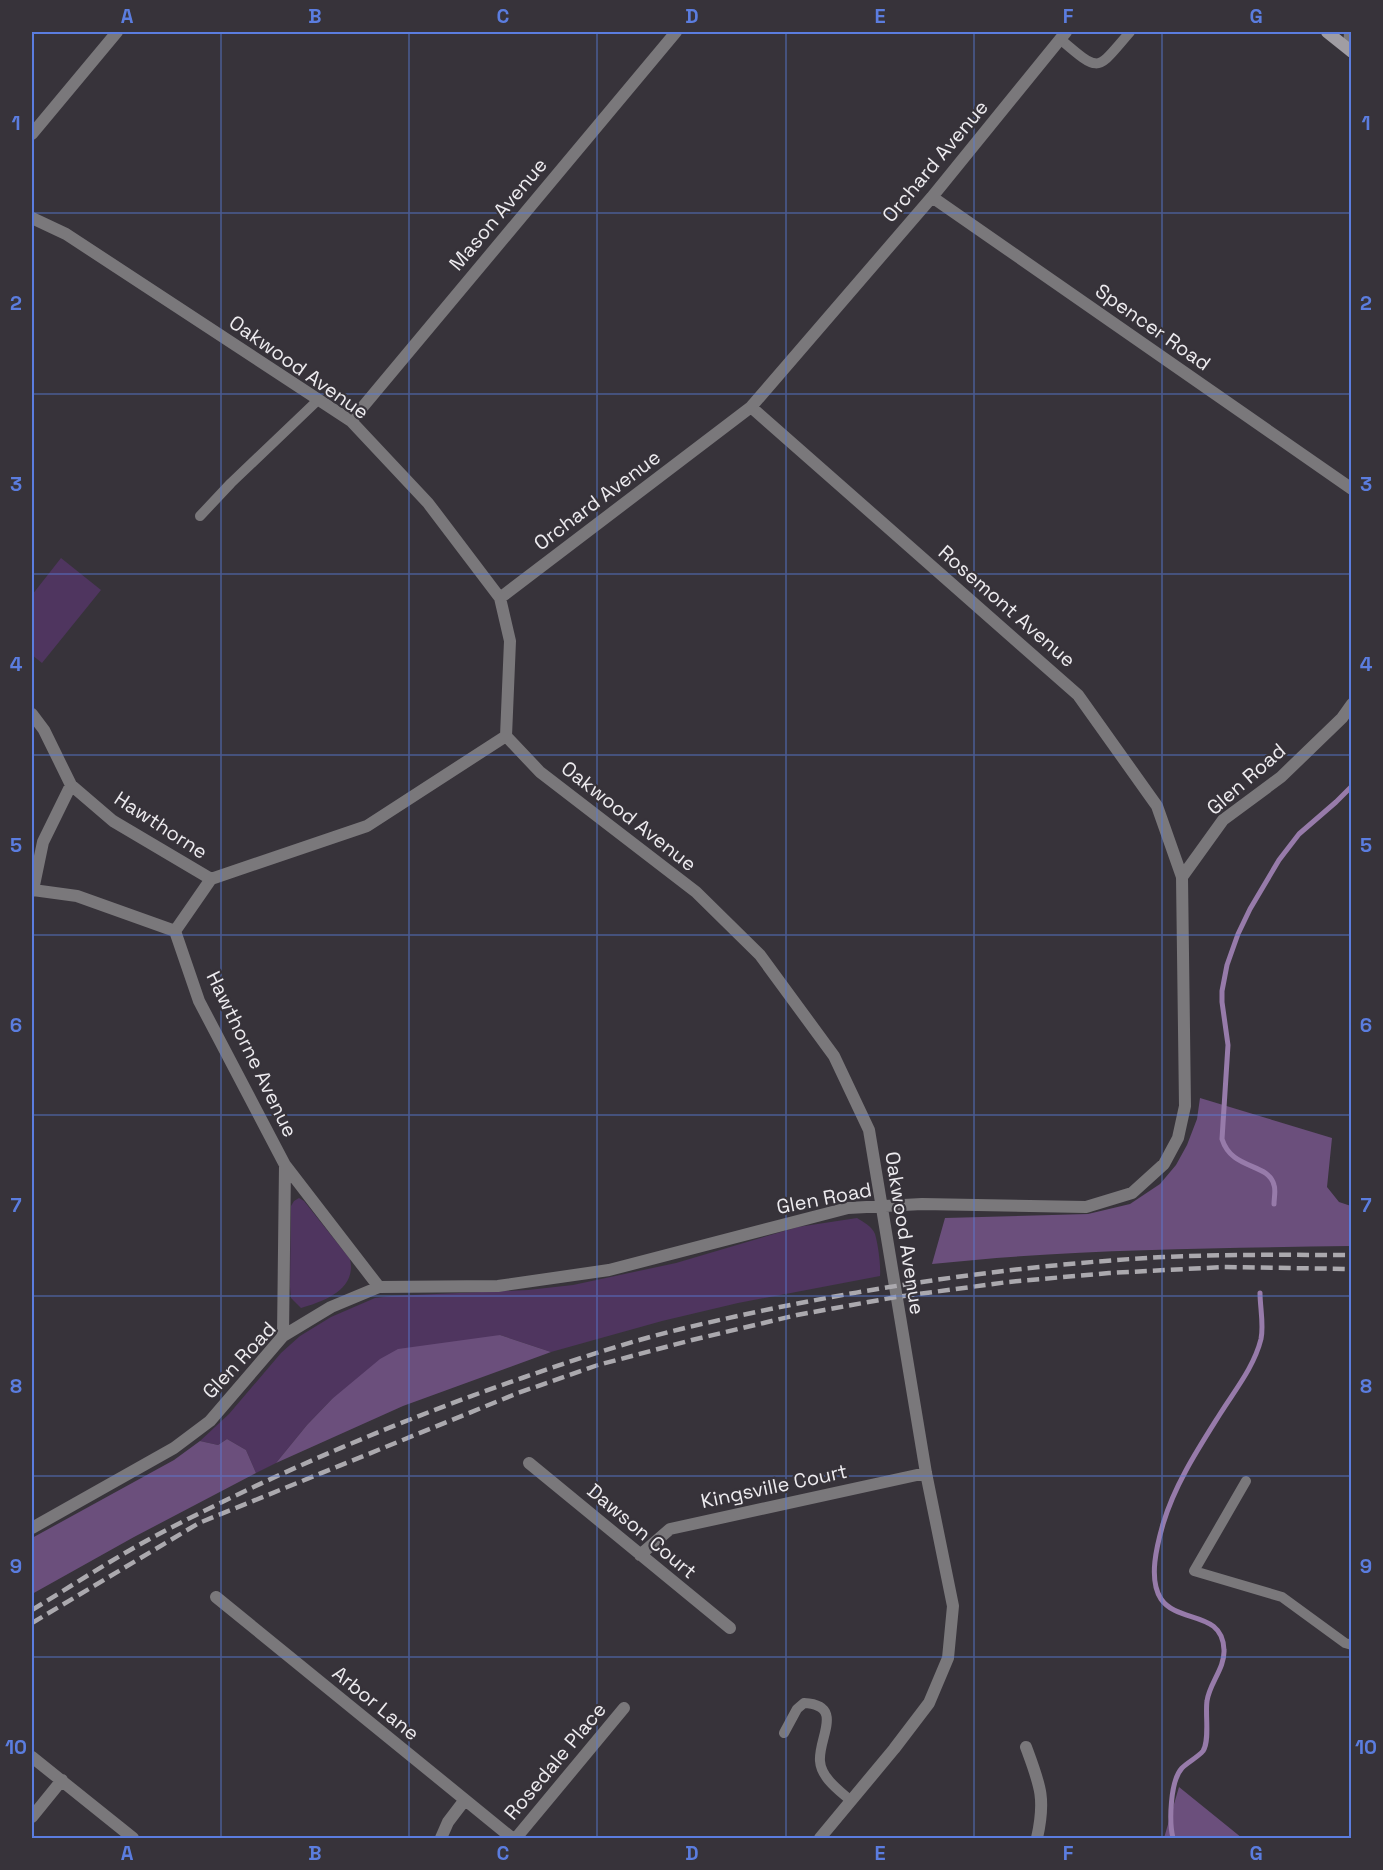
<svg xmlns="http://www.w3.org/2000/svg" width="1383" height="1870" viewBox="0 0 1383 1870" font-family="'Space Grotesk',sans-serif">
	<rect width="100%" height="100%" fill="#37333a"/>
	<!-- green -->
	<path fill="#4f355f" d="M61,558L101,590L42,663L32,655V595Z
		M299,1198L304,1201L350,1259C357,1289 325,1301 301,1308L291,1298L290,1287L291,1206L294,1201Z
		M857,1218C863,1222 872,1226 875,1234C878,1244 881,1266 880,1276L738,1303L662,1321L551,1352L500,1335L332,1399L307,1425L276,1463L256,1473L246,1450L227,1439L218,1445L200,1441L229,1414L281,1353L300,1336L331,1317L375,1298L391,1296L528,1290L573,1285L676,1263L798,1227Z"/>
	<!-- forest -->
	<path fill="#6b4f7c" d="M1200,1098L1332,1138L1327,1187L1339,1202L1351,1206V1246C1212,1248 1071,1249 932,1264L945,1218L1088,1214L1130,1204L1160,1184L1176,1165L1187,1145L1197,1119Z
		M500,1335L551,1352L403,1406L276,1463L307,1425L332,1399L380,1359L398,1349Z
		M227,1439L246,1450L256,1473L134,1537L32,1594V1538L174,1460L200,1441L218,1445Z
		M1179,1787L1242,1838H1164Z"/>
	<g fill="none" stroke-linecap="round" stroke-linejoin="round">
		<!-- stream -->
		<path stroke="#977baa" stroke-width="5" d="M1274,1204C1274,1198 1276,1190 1274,1185C1268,1162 1232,1171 1222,1139L1228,1045L1222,1002V991L1227,965L1238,934L1250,909L1279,860L1299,834L1336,802L1352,786
			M1173,1838C1169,1822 1170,1781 1182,1768C1188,1762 1198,1757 1203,1751C1210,1741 1205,1714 1207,1701C1209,1684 1225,1668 1224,1650C1223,1610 1178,1624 1161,1599C1148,1579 1157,1545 1163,1524C1175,1484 1198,1449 1220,1414C1235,1390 1254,1367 1261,1339C1264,1325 1260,1307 1260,1293"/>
		<!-- lane -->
		<path stroke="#7a787b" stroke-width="10" d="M1060,39C1101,74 1096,71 1130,32
			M1348,49L1349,32
			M200,516L231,483L318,400
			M1246,1481L1194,1571L1282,1597L1345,1643L1352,1645
			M784,1733L797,1709L804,1703C845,1705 818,1738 820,1761C821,1778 840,1791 851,1801"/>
		<!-- street -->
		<path stroke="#7a787b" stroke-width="12" d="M32,134L117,32
			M932,197L1352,489
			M32,218L66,234L351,421L428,503L500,598L510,641L506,736
			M751,407L1078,695L1157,806L1182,877
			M351,421L676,32
			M500,598L751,407L932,197L1066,32
			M32,714L44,730L71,785L113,821L211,879
			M506,736L540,772L696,892L760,955L834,1056L869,1130L926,1473L953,1606L948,1658L929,1703L894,1749L820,1838
			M33,890L77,896L175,931L199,1001L285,1165L283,1336
			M32,891L33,890L43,842L71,785
			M175,931L211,879L367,826L506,736
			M285,1165L379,1287
			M529,1463L730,1628
			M32,1528L174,1448L210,1421L283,1336L331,1307L379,1287L498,1286L609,1270L848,1208L922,1204L1086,1207L1132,1193L1164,1164L1178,1138L1185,1106L1182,877L1223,820L1281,777L1342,718L1352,704
			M640,1555L670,1529L926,1473
			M216,1597L512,1838
			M1026,1747C1040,1785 1046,1798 1037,1838
			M32,1757L133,1838
			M32,1817L62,1780
			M441,1838L448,1822L464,1801
			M516,1838L624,1708"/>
		<!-- secondary -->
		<path stroke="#a09da3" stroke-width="12" d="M1327,32L1352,52"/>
		<!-- rail -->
		<path stroke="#aba9ae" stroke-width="4.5" stroke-dasharray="12 6" stroke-linecap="butt" d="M32,1610C73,1585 114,1558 157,1535C273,1474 398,1421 522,1378C574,1360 627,1342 681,1329C839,1291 1002,1266 1163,1257C1226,1254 1289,1255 1352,1255
			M32,1623L199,1523L518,1393L598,1365L692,1340L797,1315L896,1297L1008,1282L1109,1273L1224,1267L1352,1269"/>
	</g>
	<!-- grid -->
	<path fill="none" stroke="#5b7ddf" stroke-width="1.5" stroke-opacity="0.55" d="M221,32V1838M409,32V1838M597,32V1838M786,32V1838M974,32V1838M1162,32V1838M32,213H1352M32,394H1352M32,574H1352M32,755H1352M32,935H1352M32,1115H1352M32,1296H1352M32,1476H1352M32,1657H1352"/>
	<g text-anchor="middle" stroke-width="4.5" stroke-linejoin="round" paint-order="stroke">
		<!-- street labels -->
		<g font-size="20" fill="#edebef" stroke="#37333a">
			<text transform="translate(935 161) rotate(-50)" y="7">Orchard Avenue</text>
			<text transform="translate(498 214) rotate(-50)" y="7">Mason Avenue</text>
			<text transform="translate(1153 327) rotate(35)" y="7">Spencer Road</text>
			<text transform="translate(299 367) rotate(35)" y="7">Oakwood Avenue</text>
			<text transform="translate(597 500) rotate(-37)" y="7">Orchard Avenue</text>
			<text transform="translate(1007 606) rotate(41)" y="7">Rosemont Avenue</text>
			<text transform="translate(1246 779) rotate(-41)" y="7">Glen Road</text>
			<text transform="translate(629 816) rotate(38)" y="7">Oakwood Avenue</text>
			<text transform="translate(161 825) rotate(33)" y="7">Hawthorne</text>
			<text transform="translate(252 1054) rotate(64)" y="7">Hawthorne Avenue</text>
			<text transform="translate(824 1198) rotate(-11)" y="7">Glen Road</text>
			<text transform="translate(905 1233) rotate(81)" y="7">Oakwood Avenue</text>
			<text transform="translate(239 1360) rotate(-47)" y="7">Glen Road</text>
			<text transform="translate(774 1486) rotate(-12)" y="7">Kingsville Court</text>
			<text transform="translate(642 1531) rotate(40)" y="7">Dawson Court</text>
			<text transform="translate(376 1703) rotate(39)" y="7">Arbor Lane</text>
			<text transform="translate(555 1761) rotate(-50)" y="7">Rosedale Place</text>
		</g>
	</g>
	<!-- border -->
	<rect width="1383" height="1870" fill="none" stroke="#37333a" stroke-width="66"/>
	<rect x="33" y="33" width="1317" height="1804" fill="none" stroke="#5b7ddf" stroke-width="2"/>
	<g font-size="20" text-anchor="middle" font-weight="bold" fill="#5b7ddf">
		<text x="127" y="23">A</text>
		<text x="315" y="23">B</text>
		<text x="503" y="23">C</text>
		<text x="692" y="23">D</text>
		<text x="880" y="23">E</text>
		<text x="1068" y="23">F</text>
		<text x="1256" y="23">G</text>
		<text x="16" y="130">1</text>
		<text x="1366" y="130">1</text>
		<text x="16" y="310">2</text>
		<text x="1366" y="310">2</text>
		<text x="16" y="491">3</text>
		<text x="1366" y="491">3</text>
		<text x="16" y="671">4</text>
		<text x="1366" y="671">4</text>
		<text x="16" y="852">5</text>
		<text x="1366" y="852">5</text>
		<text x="16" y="1032">6</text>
		<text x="1366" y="1032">6</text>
		<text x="16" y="1212">7</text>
		<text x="1366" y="1212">7</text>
		<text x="16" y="1393">8</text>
		<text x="1366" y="1393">8</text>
		<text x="16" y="1573">9</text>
		<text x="1366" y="1573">9</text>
		<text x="16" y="1754">10</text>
		<text x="1366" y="1754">10</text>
		<text x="127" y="1860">A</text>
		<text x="315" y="1860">B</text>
		<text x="503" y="1860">C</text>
		<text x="692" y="1860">D</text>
		<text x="880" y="1860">E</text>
		<text x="1068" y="1860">F</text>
		<text x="1256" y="1860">G</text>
	</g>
</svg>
